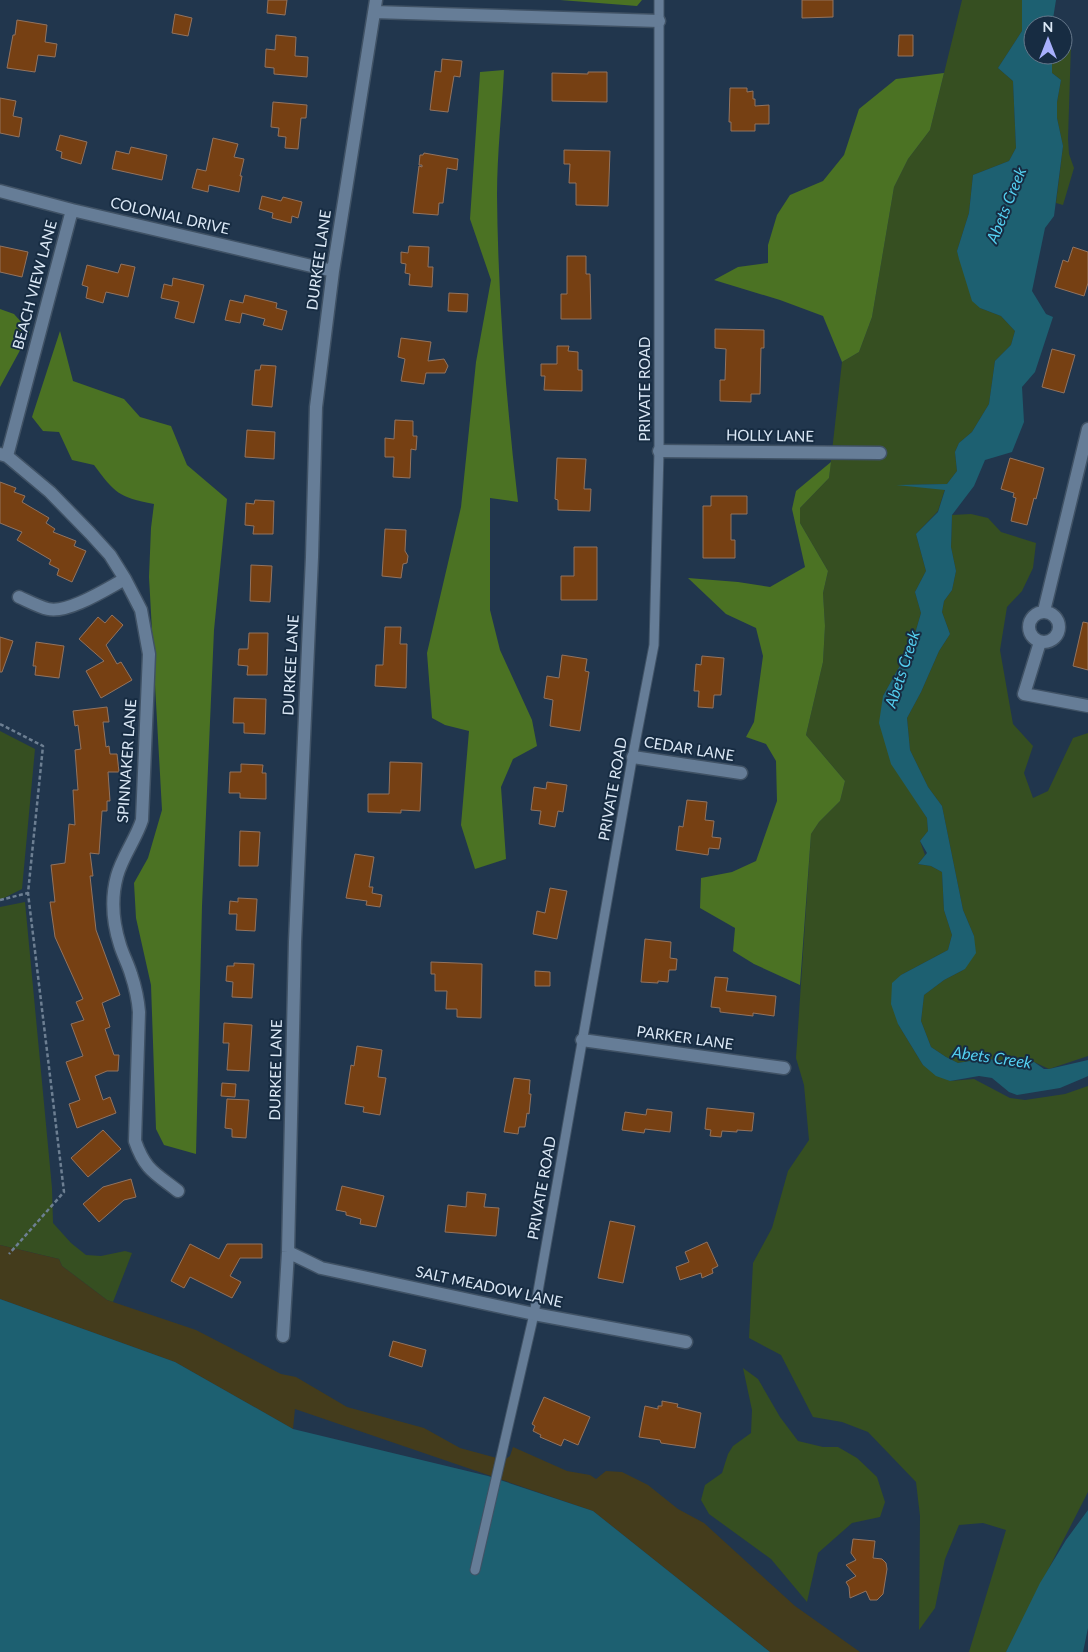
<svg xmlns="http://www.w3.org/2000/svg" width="1088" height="1652" viewBox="0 0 1088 1652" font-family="Lato,sans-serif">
	<rect width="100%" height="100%" fill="#21364d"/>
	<!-- green -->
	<path fill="#364f21" d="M962,0H1022V31L998,68L1013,81L1016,148L1009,161L973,175L969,213L957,251L965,273L980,308L1001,316L1015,331L1011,345L995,361L989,404L972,432L959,443L955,452L957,471L947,484L902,485L945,489L938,511L916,534L926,571L915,592L921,613L912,644L883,696L918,804L927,818L928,831L920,841L925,855L918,864L931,866L942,872L944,910L952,935L948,950L901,975L898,1024L923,1065L950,1081L974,1079L1010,1098L1025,1100L1065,1094L1088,1086V1492L1006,1652H969L1006,1530L983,1523L959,1525L945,1559L935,1608L919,1630L920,1516L916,1482L868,1432L842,1422L813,1417L781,1355L749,1338L753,1263L772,1228L788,1171L809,1140L804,1085L796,1058L811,834L819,822L840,801L845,781L806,735L823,662L825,626L823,593L828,571L800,523V508L829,478L842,362L859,352L872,317L894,187L908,159L930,130Z
		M1063,27L1066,28L1071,44L1068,139L1069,154L1074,168L1063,205L1056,203L1063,146L1057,118V102L1061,80L1052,73V55H1063Z
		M971,514L988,518L1001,532L1036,543L1033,568L1022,591L1007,607L1000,650L1013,724L1033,746L1024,773L1033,798L1048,791L1073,738L1088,733V1056L1049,1069L1034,1062L982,1059L958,1063L946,1057L931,1047L921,1021L924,995L944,980L965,969L974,936L963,910L942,806L928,787L910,750L907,718L921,692L939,651L950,634L942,612L944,601L952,590L956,571L951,547L952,515Z
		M0,731L35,749L22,889L0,900Z
		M25,902L52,1188L53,1223L71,1243L86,1255L101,1256L125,1251L132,1253L113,1302L107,1300L62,1266L59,1259L0,1245V907Z
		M743,1368L758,1379L780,1417L798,1441L823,1447H838L857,1458L877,1477L885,1502L880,1517L852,1523L818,1553L807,1602L771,1559L709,1514L701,1500L705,1485L722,1473L728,1454L733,1446L751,1433L752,1410Z"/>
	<!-- forest -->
	<path fill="#4b7223" d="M560,0H642L637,6Z
		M504,70C502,111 497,153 497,195C498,298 506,400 518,502L490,498V610L500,650L532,720L537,746L513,759L501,787L506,859L475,869L461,825L469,731L445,725L432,718L427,653L461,507L476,362L491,280L470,219L480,72Z
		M944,73L930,130L908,159L894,187L872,317L859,352L842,362L823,316L780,300L714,280L738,267L768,263V245L777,215L790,195L823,181L844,155L859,109L896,79Z
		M0,309L14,314L30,332L0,387Z
		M60,331L73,381L124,399L140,417L171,426L187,465L227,499L214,630L202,906L196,1154L164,1145L156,1129L151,985L136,918L134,883L148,858L162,810L149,577L151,528L154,504C118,497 115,493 94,465L72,460L59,432L43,431L32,417Z
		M831,462L829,478L800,508V523L828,571L823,593L825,626L823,662L806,735L845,781L840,801L819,822L811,834L800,985L754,964L733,951L735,928L700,908L701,878L732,872L756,861L777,801L776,761L766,744L746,737L754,722L763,656L756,628L726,614L688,578L738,582L770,587L805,567L792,509L796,491Z"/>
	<!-- sand -->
	<path fill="#443c1c" d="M0,1245L59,1259L62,1266L107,1300L196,1330L281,1374L296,1377L347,1407L424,1428L460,1448L504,1460L510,1456L513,1447L567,1471L590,1475L596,1479L606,1471L622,1472L648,1485L678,1509L704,1523L795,1606L860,1652H770L593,1511L295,1409L293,1429L175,1362L0,1299Z"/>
	<!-- water -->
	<path fill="#1d6071" d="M1022,0H1056L1052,25H1033V55H1052V73L1061,80L1057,102V118L1063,146L1054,216L1045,228L1032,291L1046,314L1053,317L1035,372L1022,387L1024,422L1012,452L985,460L974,486L952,515L951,547L956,571L952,590L944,601L942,612L950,634L939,651L921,692L907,718L910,750L928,787L942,806L963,910L974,936L976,953L965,969L944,980L924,995L921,1021L931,1047L946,1057L958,1063L982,1059L1034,1062L1044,1069H1049L1088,1060V1076L1086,1077L1060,1088L1017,1095L1009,1092L992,1078L979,1076L950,1081L936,1076L923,1065L898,1024L891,1004L892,983L901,975L948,950L952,935L944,910L942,872L931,866L918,864L927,853L920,841L928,831L927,818L891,764L879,723L883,696L912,644L921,613L915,592L926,571L916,534L938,512L945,490L896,485L947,484L957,471L955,452L959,443L972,432L989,404L995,361L1011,345L1015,331L1001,316L980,308L972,301L959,259L957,251L969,213L973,175L1009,161L1016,148L1013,81L998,68L1022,31Z
		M0,1299L175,1362L293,1429L488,1476L593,1511L770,1652H0Z
		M1088,1510V1628L1083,1652H1006L1040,1583L1066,1540Z"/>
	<!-- building -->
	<path fill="#764013" stroke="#92735f" d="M268,0H287L285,15L267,13Z
		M802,0H833V17L802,18Z
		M175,14L192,18L188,36L172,33Z
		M17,20L47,25L45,42L57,44L55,57L38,55L35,72L7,68L13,35H15Z
		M276,35L296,37L295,56L308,57L307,77L274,74V68L265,67L266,49L275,50Z
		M899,35H913V56H898Z
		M442,59L462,61L460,77L454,76L448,112L430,110L435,71L441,72Z
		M588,72H607V102L552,101V73L588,74Z
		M730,88H747V92L753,91V99H755V106L769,105V124H755V131H731V122H729Z
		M0,98L16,101L13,116L22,118L19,137L0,133Z
		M273,102L307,105L306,118H301L298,149L285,148L286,137L278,136L279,128L271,127Z
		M60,135L87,142L81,164L61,158L62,152L56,150Z
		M213,138L238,144L234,157L244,159L240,176H242L239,192L209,185L208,192L192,188L197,169L206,171Z
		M131,147L167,155L162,180L112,169L116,151L129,154Z
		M564,150L610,151L608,206L576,205V183H569L570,164H564Z
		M424,153L458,159L457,170L447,168L443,203H439L438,215L413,213L419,166L422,167V165H419L420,155H423Z
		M262,196L281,201L283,197L302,202L298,218L292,216L291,223L272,218L273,213L259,209Z
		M0,246L28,252L22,277L0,272Z
		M409,246L429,247L428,267H433L432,287L409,285L410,274L405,273L406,264L401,263V252L408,253Z
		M1073,247L1088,252V283L1084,296L1055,287L1063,260L1068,262Z
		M567,256H586V274H590L591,319H561V294H567Z
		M121,264L135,267L128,297L106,292L103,303L86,298L88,287L82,285L87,265L118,273Z
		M173,278L204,285L194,323L175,318L179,302L161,298L164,284L172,286Z
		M449,293L468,294L467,312L448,311Z
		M245,295L277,303L276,308L287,311L282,330L263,325L265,319L242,313L240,323L225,320L230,300L243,303Z
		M715,329L764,330V348H761L760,394H751V402L720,401V380H725L726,349L715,348Z
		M401,338L431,342L428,361L444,359L448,366L445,373H426L424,384L401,381L405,359L398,357Z
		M557,346H569L568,351L578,352V370H582V391L544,390L545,376H541V364H557Z
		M1052,349L1075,355L1064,393L1042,387Z
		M261,365L276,366L272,407L252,405L255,370H260Z
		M395,420L413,421V436H417L416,450L411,449L410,478L393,477L394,457H385V438L394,439Z
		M247,430L275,432L274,459L245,457Z
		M557,458L586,459L584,489H591L590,511L558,510V500L555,499Z
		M1010,458L1044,468L1036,499L1034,498L1027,525L1011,521L1016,498L1013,497L1014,493L1001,489Z
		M0,482L16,488L14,492L25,496L22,502L49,518L46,523L55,529L53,532L76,541L74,546L86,551L72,582L57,575L59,569L49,564L51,560L17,540L22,532L0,523Z
		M711,496H747V514H731V540H735V558H703V506H711Z
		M255,500L274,501L273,534H253L254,526L245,525L246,503L254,504Z
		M385,529L406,530L405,551L408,556L407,563L403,564L401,578L382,576Z
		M574,547H597V600H561V576H574Z
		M251,565L272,566L270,602L250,601Z
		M112,615L123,625L106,645L117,664L121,662L132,680L101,698L86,671L104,661L79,639L98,617L105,623Z
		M1083,622L1088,623V670L1073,666Z
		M385,627H401L400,644H407L406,688L375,686L376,665H383Z
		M249,633H268L267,675H247L248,666L238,665L239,649H248Z
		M0,637L13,641L2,672H0Z
		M36,642L64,646L59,678L35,675L36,666H33Z
		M562,655L587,659L585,671L589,672L580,731L550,726L553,700L544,698L547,676L559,678Z
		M702,656L724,658L721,695H714L713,708L698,707L699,691H694L696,664L701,665Z
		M234,698L266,699L265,734L244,733V723H233Z
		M107,707L109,722H103L106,747L109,746L110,754H117L119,772H108L110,801H107V811H102L99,854L90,853L93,876H90L96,930L120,995L102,1003L110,1027L105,1029L114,1055H119L118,1071H107L95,1076L103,1100L110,1097L116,1113L77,1128L69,1104L80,1100L66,1062L83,1056L71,1024L84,1020L76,1002L83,999L55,937L50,902H55L51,865L65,863L69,824L75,825L73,790H78L75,750L81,749L78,725L75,726L73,711Z
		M390,762L422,763L420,811L401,810V813L368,812V794H389Z
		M241,764L263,765L262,773H266V799L240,798V793H229L230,772H241Z
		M547,782L567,785L563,812L558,811L555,827L539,824L541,811L531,810L534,787L546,789Z
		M687,800L707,802L705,820L714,821L712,837L721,838L719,849L709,848L708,855L676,850L679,826L683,827Z
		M240,831L260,832L258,866H239Z
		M355,854L374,857L369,887H373L372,893L382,895L380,907L366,905L367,901L346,898Z
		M550,888L567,891L557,939L533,934L537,911L545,913Z
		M238,898L257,899L255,931L236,930L237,914H229L230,901L238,902Z
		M645,939L671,942L670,958L677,959L676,970H669L668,982L658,981V983L641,982Z
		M431,962L482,964L481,1018L457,1017V1009H446L447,991H435V974H431Z
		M234,963L254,964L252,998L232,997L233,982L226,981L227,966H234Z
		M535,971L550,972V986H535Z
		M715,977L728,978L726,991L776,996L774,1016L753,1013V1016L720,1012V1008L711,1007Z
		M224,1023L252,1025L249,1071L227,1070L229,1043H223Z
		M357,1046L382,1050L378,1077L386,1078L380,1115L363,1112L364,1107L345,1104L351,1065L354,1066Z
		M514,1078L530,1080L529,1094H531L529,1114L527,1113L525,1127H519L518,1134L504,1132Z
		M222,1083L236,1084L235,1097L221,1096Z
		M227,1099L249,1100L246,1138L232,1137V1129L225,1128Z
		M707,1108L754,1113L752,1131L737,1130V1132L722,1131L721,1137L710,1136L711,1130L705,1129Z
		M647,1109L672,1112L670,1132L645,1129L644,1133L622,1130L625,1112L646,1115Z
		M103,1130L121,1149L88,1177L71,1158Z
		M131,1179L136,1197L124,1200L99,1222L83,1204L103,1187Z
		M342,1186L384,1196L376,1227L360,1224L361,1219L346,1215V1212L336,1210Z
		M467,1192L486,1194L484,1207L499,1208L496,1236L445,1232L448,1205L466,1207Z
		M610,1221L635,1226L623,1283L598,1278Z
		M707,1242L718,1266L712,1269L713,1273L702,1278L701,1273L680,1280L676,1267L689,1262L685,1252Z
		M190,1244L219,1259L227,1244H262V1258H240L230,1276L241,1282L232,1298L190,1277L184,1288L171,1281Z
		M393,1341L426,1350L422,1367L389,1356Z
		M544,1397L590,1417L578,1445L564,1439L561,1446L540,1437L541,1435L533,1431L535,1426L532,1424Z
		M662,1401L678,1404L677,1407L701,1413L695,1448L661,1443L660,1440L639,1437L645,1406L658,1409V1406H662Z
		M853,1539L875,1541L873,1558L882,1559L886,1563L887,1569L883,1594L877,1600H870L866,1591L850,1598L849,1587L846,1582L856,1576L846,1565L856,1560L851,1553Z"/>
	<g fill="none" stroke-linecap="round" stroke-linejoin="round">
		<defs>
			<path id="lane" d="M475,1570L534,1314L633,754L654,645L659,451V0"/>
			<path id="street" d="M374,12L659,21
				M0,191L72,210L333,271
				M659,451L880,453
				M0,454L7,456L50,492L90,533L110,555L125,579L141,610L149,654L142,820C136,839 122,857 117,876C111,898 113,923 120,945C123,955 128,964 131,974C135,986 138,999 139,1012L135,1141C145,1170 155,1173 178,1191
				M7,456L72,210
				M19,597C28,601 39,607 48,609C68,614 108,588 125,579
				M1044,611L1088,429
				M1029 627a15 15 0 1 1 30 0a15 15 0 1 1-30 0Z
				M1040,642L1024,694L1088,706
				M633,757L741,773
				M582,1040L784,1068
				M288,1252L321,1268L534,1314L686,1342
				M283,1336L288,1252L295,942L312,557L316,407L333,271L376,0"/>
		</defs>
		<!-- lane casing -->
		<use href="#lane" stroke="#405265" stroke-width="11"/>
		<!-- street casing -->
		<use href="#street" stroke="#405265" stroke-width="15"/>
		<!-- path -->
		<path stroke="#6d7f92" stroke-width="2.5" stroke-dasharray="4 2.5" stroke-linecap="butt" d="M0,724L43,746L28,893L64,1192L9,1254
			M0,900L28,893"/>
		<!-- lane -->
		<use href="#lane" stroke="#667d97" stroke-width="9"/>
		<!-- street -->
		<use href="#street" stroke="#667d97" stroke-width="12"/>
	</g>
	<g text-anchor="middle" stroke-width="4" stroke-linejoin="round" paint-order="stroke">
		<!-- street labels -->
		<g font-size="15" fill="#dbe8f6" stroke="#172c42">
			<text transform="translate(170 216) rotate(13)" y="5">COLONIAL DRIVE</text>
			<text transform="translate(319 260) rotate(-82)" y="5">DURKEE LANE</text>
			<text transform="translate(35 285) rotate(-75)" y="5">BEACH VIEW LANE</text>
			<text transform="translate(645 389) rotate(-90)" y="5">PRIVATE ROAD</text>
			<text transform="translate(770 436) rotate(1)" y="5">HOLLY LANE</text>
			<text transform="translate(291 665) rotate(-87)" y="5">DURKEE LANE</text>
			<text transform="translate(689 749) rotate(9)" y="5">CEDAR LANE</text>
			<text transform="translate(127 761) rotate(-86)" y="5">SPINNAKER LANE</text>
			<text transform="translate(613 789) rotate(-80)" y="5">PRIVATE ROAD</text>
			<text transform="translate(685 1038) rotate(8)" y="5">PARKER LANE</text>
			<text transform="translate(276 1070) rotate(-89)" y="5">DURKEE LANE</text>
			<text transform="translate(542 1188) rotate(-80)" y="5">PRIVATE ROAD</text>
			<text transform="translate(489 1287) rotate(12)" y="5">SALT MEADOW LANE</text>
		</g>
		<!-- water labels -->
		<g font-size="16" font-style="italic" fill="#54d0f1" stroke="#172c42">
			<text transform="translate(1006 205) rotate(-68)" y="6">Abets Creek</text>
			<text transform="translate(902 669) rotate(-72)" y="6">Abets Creek</text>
			<text transform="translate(992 1057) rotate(8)" y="6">Abets Creek</text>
		</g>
	</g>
	<!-- north arrow -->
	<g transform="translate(1048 40)"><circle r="24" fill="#172c42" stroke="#65778a"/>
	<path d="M0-4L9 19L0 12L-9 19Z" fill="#a8b0fc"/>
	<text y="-8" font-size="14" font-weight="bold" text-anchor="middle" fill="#dbe8f6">N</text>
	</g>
</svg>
